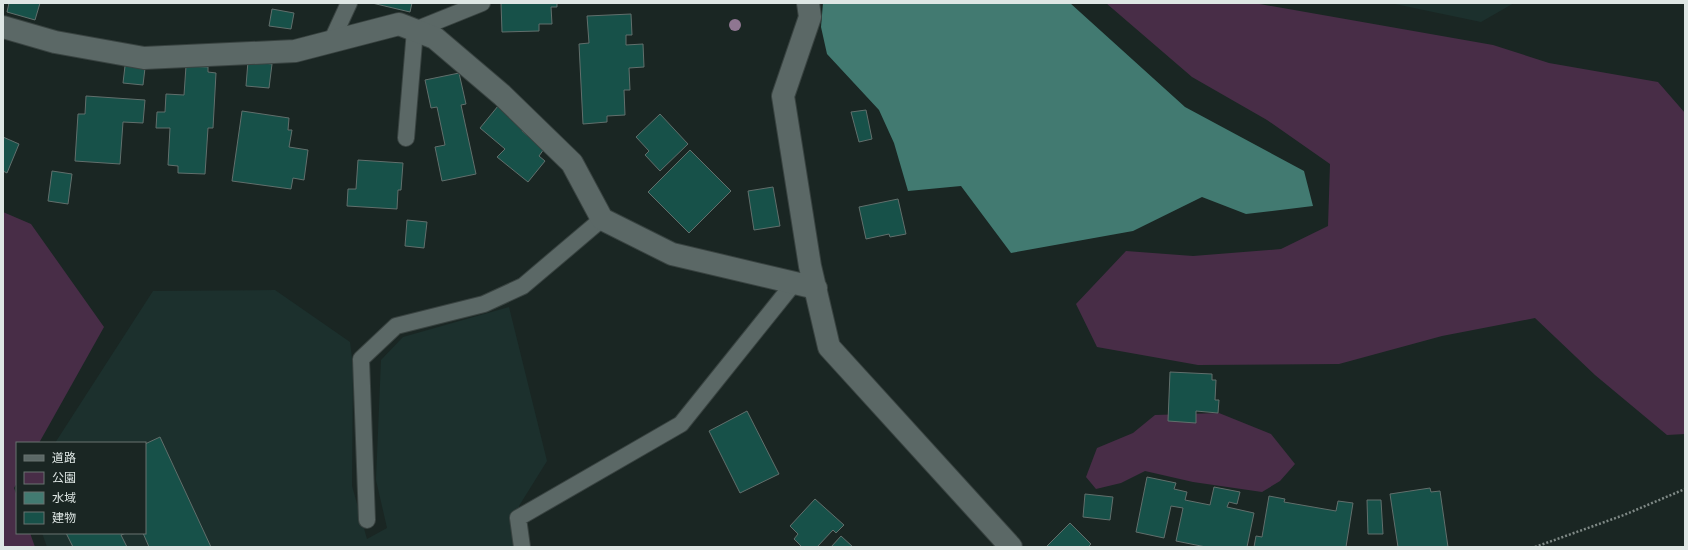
<svg xmlns="http://www.w3.org/2000/svg" width="1688" height="550" viewBox="0 0 1688 550" font-family="Rubik,'Noto Sans JP',sans-serif">
	<rect width="100%" height="100%" fill="#1a2623"/>
	<!-- built -->
	<path fill="#1c302d" d="M1390,3H1514L1481,22Z
		M275,290L350,342L353,366L352,486L367,539L387,528L376,480L381,360L403,337L509,307L547,461L519,506L522,530L519,547H47L42,533H145V443H55L153,291Z"/>
	<!-- green -->
	<path fill="#482d47" d="M1106,3H1254L1493,45L1549,63L1658,82L1685,113V434L1667,435L1595,375L1535,318L1442,336L1339,364L1198,365L1097,347L1076,304L1126,251L1193,256L1281,249L1328,226L1330,164L1267,120L1192,77Z
		M3,212L31,224L104,327L39,443H17V483L14,488L17,496V533H30L35,547H3Z
		M1219,413L1271,434L1295,464L1280,481L1262,492L1193,482L1145,471L1121,483L1096,489L1086,477L1097,448L1133,433L1155,415Z"/>
	<!-- water -->
	<path fill="#427a71" d="M823,3H1070L1185,107L1304,171L1313,206L1246,214L1202,197L1133,231L1011,253L961,186L908,191L894,143L879,110L827,54L821,27Z"/>
	<!-- building -->
	<path fill="#175149" stroke="#616f6c" d="M9,3H40L35,20L7,12Z
		M372,3H412L410,12Z
		M501,3H557V7H551L552,24H539V31L502,32Z
		M272,9L294,13L291,29L269,26Z
		M631,14L632,35H626V45L643,44L644,67L629,68L630,90H624L625,115L607,116V122L583,124L579,44L589,43L587,16Z
		M248,61L272,64L269,88L246,86Z
		M125,66L145,68L143,85L123,83Z
		M186,66L208,67V72L216,73L213,128H208L205,174L178,173V166L168,165L170,128H156L157,112H165L166,94L184,95Z
		M459,73L466,104L461,105L476,174L442,181L435,147L445,145L437,107L431,108L425,80Z
		M86,96L145,100L143,123L123,122L120,164L75,161L78,114H85Z
		M498,106L525,127L522,131L544,149L539,156L545,161L528,182L497,157L505,149L480,128Z
		M866,110L872,139L859,142L851,112Z
		M242,111L289,118L288,130H292L289,147L308,150L304,180L293,178L291,189L232,181Z
		M660,114L688,144L660,171L645,155L649,151L636,137Z
		M3,137L19,144L7,173L3,171Z
		M690,150L731,191L689,233L648,192Z
		M358,160L403,163L401,190H398L397,209L347,206L348,189H356Z
		M52,171L72,174L68,204L48,201Z
		M773,187L780,226L754,230L748,191Z
		M898,199L906,234L890,237L889,234L866,239L859,207Z
		M407,220L427,222L424,248L405,246Z
		M1170,372L1212,374V380H1216L1215,400H1219L1218,413L1196,411V423L1168,421Z
		M747,411L779,474L740,493L709,431Z
		M160,437L211,547H149L143,533H145V444Z
		M1147,477L1176,483L1174,489L1187,492L1185,500L1210,505L1214,487L1240,492L1237,504L1229,502L1227,507L1254,513L1247,547H1206L1176,541L1183,508L1171,506L1164,538L1136,532Z
		M1430,488L1431,492L1440,491L1448,547H1398L1390,494Z
		M1085,494L1113,497L1110,520L1083,517Z
		M1269,496L1285,499L1284,502L1336,511L1338,501L1353,503L1346,547H1254L1256,536L1262,537Z
		M815,499L844,525L836,533L833,530L817,547H802L794,539L798,534L790,526Z
		M1367,500H1381L1383,534H1368Z
		M1070,523L1091,544L1088,547H1046Z
		M66,533H126L121,535L127,547H73Z
		M841,536L853,547H831Z"/>
	<g fill="none" stroke-linecap="round" stroke-linejoin="round">
		<defs>
			<path id="lane" d="M331,42L349,3
				M406,138L415,30L482,3
				M367,520L361,359L396,326L484,304L523,286L602,219
				M522,547L518,518L681,424L794,283"/>
			<path id="street" d="M808,3L810,17L783,96L810,266L829,347L1011,547
				M3,27L55,42L144,58L295,51L399,24L435,38L502,95L572,163L602,219L672,254L816,288"/>
		</defs>
		<!-- lane casing -->
		<use href="#lane" stroke="#394341" stroke-width="18"/>
		<!-- street casing -->
		<use href="#street" stroke="#394341" stroke-width="24"/>
		<!-- path -->
		<path stroke="#7f8986" stroke-width="2.5" stroke-dasharray="2 2" stroke-linecap="butt" d="M1535,547L1624,515L1685,489"/>
		<!-- lane -->
		<use href="#lane" stroke="#5b6866" stroke-width="16"/>
		<!-- street -->
		<use href="#street" stroke="#5b6866" stroke-width="22"/>
	</g>
	<!-- trees -->
	<circle fill="#8f7691" cx="735" cy="25" r="6"/>
	<!-- border -->
	<rect width="1688" height="550" fill="none" stroke="#dee6e4" stroke-width="8"/>
	<!-- legend -->
	<rect x="16" y="442" width="130" height="92" fill="#1a2623" stroke="#687370"/>
	<rect x="24" y="455" width="20" height="6" fill="#5b6866" stroke="#687370"/>
	<text x="52" y="462" font-size="12" fill="#dee6e4">道路</text>
	<rect x="24" y="472" width="20" height="12" fill="#482d47" stroke="#687370"/>
	<text x="52" y="482" font-size="12" fill="#dee6e4">公園</text>
	<rect x="24" y="492" width="20" height="12" fill="#427a71" stroke="#687370"/>
	<text x="52" y="502" font-size="12" fill="#dee6e4">水域</text>
	<rect x="24" y="512" width="20" height="12" fill="#175149" stroke="#687370"/>
	<text x="52" y="522" font-size="12" fill="#dee6e4">建物</text>
</svg>
